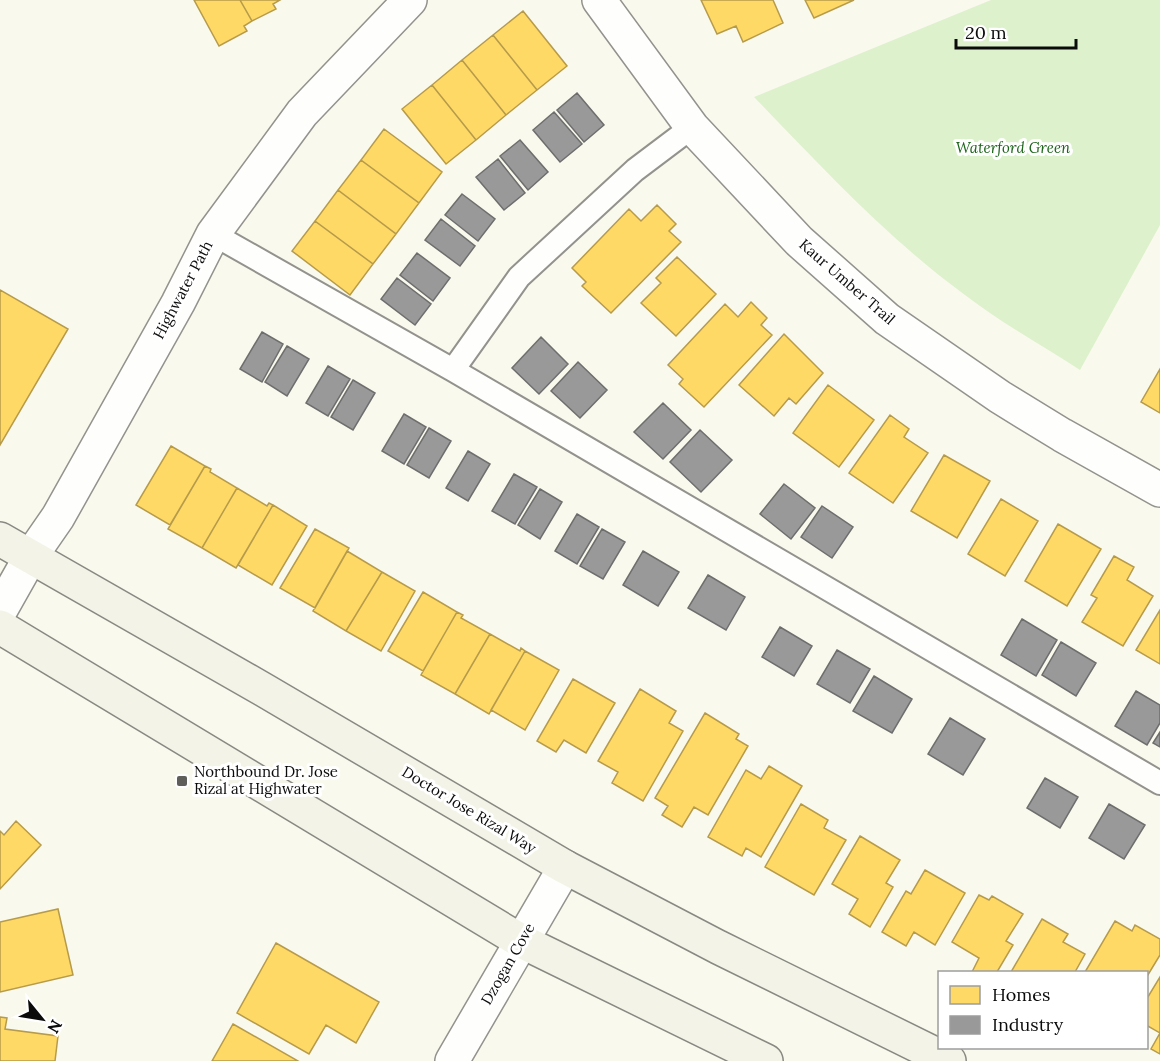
<svg xmlns="http://www.w3.org/2000/svg" width="1160" height="1061" viewBox="0 0 1160 1061" font-family="Lora,serif">
	<rect width="100%" height="100%" fill="#faf9ed"/>
	<!-- green -->
	<path fill="#ddf1cc" d="M991,0H1160V225L1080,370C1040,344 998,321 961,292C884,235 820,165 754,97Z"/>
	<!-- homes -->
	<path fill="#ffd966" stroke="#b69b4b" stroke-width="1.5" d="M194,0H240L252,21L244,26L247,31L219,46Z
		M240,0H280L273,4L276,9L252,21Z
		M701,0H773L783,23L743,42L736,26L717,34Z
		M805,0H854L814,18Z
		M523,11L567,66L537,90L493,35Z
		M493,35L537,90L506,115L462,60Z
		M462,60L506,115L476,140L432,85Z
		M432,85L476,140L446,164L402,109Z
		M384,129L442,172L419,203L361,160Z
		M361,160L419,203L396,234L338,190Z
		M338,190L396,234L373,264L315,221Z
		M657,205L676,224L669,231L681,242L611,313L582,286L586,282L572,268L629,209L641,221Z
		M315,221L373,264L350,295L292,251Z
		M677,257L716,294L676,336L641,303L661,283L656,278Z
		M0,290L68,329L0,445Z
		M751,302L767,318L761,325L772,335L704,407L679,384L683,379L668,365L725,304L738,317Z
		M784,334L823,373L796,404L789,398L774,416L739,385Z
		M1160,369V413L1141,402Z
		M828,385L874,420L839,467L793,433Z
		M890,415L909,429L904,437L928,453L893,503L849,473Z
		M171,446L205,466L170,525L136,505Z
		M944,455L990,481L957,538L911,511Z
		M205,466L211,469L210,472L237,488L202,548L168,529Z
		M237,488L267,506L269,503L273,505L236,568L202,548Z
		M1001,499L1038,521L1005,576L968,554Z
		M273,505L307,526L272,585L238,565Z
		M1058,524L1101,549L1067,606L1025,581Z
		M315,529L349,548L315,608L280,588Z
		M347,551L382,572L346,631L313,611Z
		M1114,556L1134,567L1127,580L1153,596L1123,646L1082,622L1097,598L1091,595Z
		M382,572L415,591L381,651L346,631Z
		M423,592L457,612L423,671L388,651Z
		M1160,610V664L1136,650Z
		M457,612L463,615L461,618L490,634L455,694L421,675Z
		M490,634L520,651L521,648L525,651L489,714L455,694Z
		M525,651L559,670L525,730L491,710Z
		M573,679L615,703L586,753L564,740L556,752L537,741Z
		M640,689L676,711L669,723L683,731L643,801L612,783L618,772L598,761Z
		M705,713L739,734L736,739L748,746L708,815L694,807L682,827L662,815L668,806L655,798Z
		M769,766L802,786L761,857L746,848L742,856L708,837L746,770L761,779Z
		M801,804L828,820L824,828L846,840L814,895L765,867Z
		M16,821L41,845L0,889V831L4,835Z
		M860,836L900,860L886,883L893,887L870,927L849,914L858,899L832,884Z
		M925,870L965,893L935,945L914,932L906,946L882,932L906,891L911,894Z
		M979,895L989,900L992,896L1023,914L1006,941L1013,945L997,972H972L979,958L952,942Z
		M58,909L73,975L0,992V922Z
		M1042,919L1068,934L1063,942L1085,954L1075,972H1011Z
		M1115,921L1132,931L1135,925L1160,939V955L1146,978V972H1085Z
		M276,943L379,1002L356,1043L326,1025L309,1054L237,1013Z
		M1160,977V1033L1146,1025V1000Z
		M0,1017L7,1018L5,1029L58,1036L55,1061H0Z
		M233,1024L298,1061H212Z
		M1160,1033V1054L1151,1049Z"/>
	<!-- industry -->
	<path fill="#999" stroke="#6e6e6e" stroke-width="1.5" d="M577,93L604,125L584,142L557,110Z
		M554,112L582,144L560,162L533,130Z
		M520,140L548,172L528,190L500,156Z
		M498,159L525,193L504,210L476,177Z
		M462,194L495,219L478,241L445,215Z
		M441,219L475,246L460,266L425,240Z
		M417,253L450,278L433,301L400,275Z
		M397,278L431,304L415,325L381,299Z
		M262,332L283,344L262,382L240,369Z
		M541,337L568,364L539,394L512,368Z
		M287,346L309,359L287,396L265,382Z
		M578,362L607,390L580,418L551,391Z
		M328,366L350,379L328,416L306,403Z
		M353,380L375,393L353,430L331,417Z
		M663,403L691,430L663,459L634,432Z
		M404,414L426,427L404,464L382,451Z
		M429,428L451,441L429,478L407,465Z
		M700,430L732,460L701,492L670,462Z
		M468,451L490,464L468,501L446,488Z
		M514,474L537,487L515,524L492,511Z
		M784,484L815,508L791,539L760,514Z
		M540,489L562,502L540,539L518,525Z
		M822,506L853,527L832,558L801,537Z
		M577,514L599,527L577,564L555,551Z
		M602,529L625,542L603,579L580,566Z
		M643,551L679,572L658,606L623,585Z
		M708,575L745,597L726,630L688,608Z
		M1022,619L1057,640L1036,676L1001,655Z
		M780,627L812,646L794,676L762,657Z
		M1061,642L1096,663L1076,696L1042,675Z
		M837,650L870,669L850,703L817,684Z
		M874,676L912,699L892,733L853,711Z
		M1136,691L1160,705V723L1147,745L1115,726Z
		M950,718L985,739L963,775L928,754Z
		M1160,732V747L1153,743Z
		M1045,778L1078,797L1060,828L1027,808Z
		M1109,804L1145,825L1124,859L1089,838Z"/>
	<g fill="none" stroke-linecap="round" stroke-linejoin="round">
		<defs>
			<path id="lane" d="M213,234L453,370L1160,783
				M453,370L519,277L635,170L692,127"/>
			<path id="street" d="M599,0L692,127L799,241L887,319L1000,397L1062,435L1160,490
				M0,611L31,556L58,517L178,303L213,234L302,113L410,0
				M452,1061L565,867"/>
			<path id="secondary" d="M0,539L264,690L565,867L718,947L949,1061
				M0,627L521,941L766,1061"/>
		</defs>
		<!-- lane casing -->
		<use href="#lane" stroke="#93928d" stroke-width="26"/>
		<!-- street casing -->
		<use href="#street" stroke="#93928d" stroke-width="36"/>
		<!-- secondary casing -->
		<use href="#secondary" stroke="#898983" stroke-width="36"/>
		<!-- lane -->
		<use href="#lane" stroke="#fefefc" stroke-width="22"/>
		<!-- street -->
		<use href="#street" stroke="#fefefc" stroke-width="33"/>
		<!-- secondary -->
		<use href="#secondary" stroke="#f3f4e7" stroke-width="33"/>
	</g>
	<!-- markers -->
	<rect fill="#5f5e5a" stroke="#fff" stroke-width="2" x="176" y="775" width="12" height="12" rx="3"/>
	<g text-anchor="middle" stroke-width="6" stroke-linejoin="round" paint-order="stroke">
		<!-- park labels -->
		<g font-size="15" font-style="italic" fill="#1c6419" stroke="#fff">
			<text x="1013" y="153">Waterford Green</text>
		</g>
		<!-- street labels -->
		<g font-size="15" fill="#0b0b0b" stroke="#fff">
			<text transform="translate(847 282) rotate(41)" y="5">Kaur Umber Trail</text>
			<text transform="translate(183 290) rotate(-62)" y="5">Highwater Path</text>
			<text transform="translate(469 810) rotate(31)" y="5">Doctor Jose Rizal Way</text>
			<text transform="translate(508 964) rotate(-60)" y="5">Dzogan Cove</text>
		</g>
		<!-- poi labels -->
		<g font-size="15" fill="#0b0b0b" stroke="#fff" text-anchor="start">
			<text x="194" y="777">Northbound Dr. Jose<tspan x="194" dy="17">Rizal at Highwater</tspan></text>
		</g>
	</g>
	<!-- legend -->
	<rect x="938" y="971" width="210" height="78" fill="#ffffff" stroke="#9d9d9d" stroke-width="1.5"/>
	<rect x="950" y="986" width="30" height="18" fill="#ffd966" stroke="#9d9d9d" stroke-width="1.5"/>
	<text x="992" y="1001" font-size="18" fill="#0b0b0b">Homes</text>
	<rect x="950" y="1016" width="30" height="18" fill="#999999" stroke="#9d9d9d" stroke-width="1.5"/>
	<text x="992" y="1031" font-size="18" fill="#0b0b0b">Industry</text>
	<!-- north arrow -->
	<g transform="translate(42 1019) rotate(120)" stroke="#ffffff" stroke-width="4.5" paint-order="stroke">
	<path d="M0-4.5L10 22L0 15L-10 22Z" fill="#0b0b0b"/>
	<text y="-9" font-size="16" font-weight="bold" text-anchor="middle" fill="#0b0b0b">N</text>
	</g>
	<!-- scale -->
	<path d="M956 39v9h120v-9" fill="none" stroke="#0b0b0b" stroke-width="3"/>
	<text x="965" y="39" font-size="18" fill="#0b0b0b" stroke="#ffffff" stroke-width="4.5" paint-order="stroke">20 m</text>
</svg>
